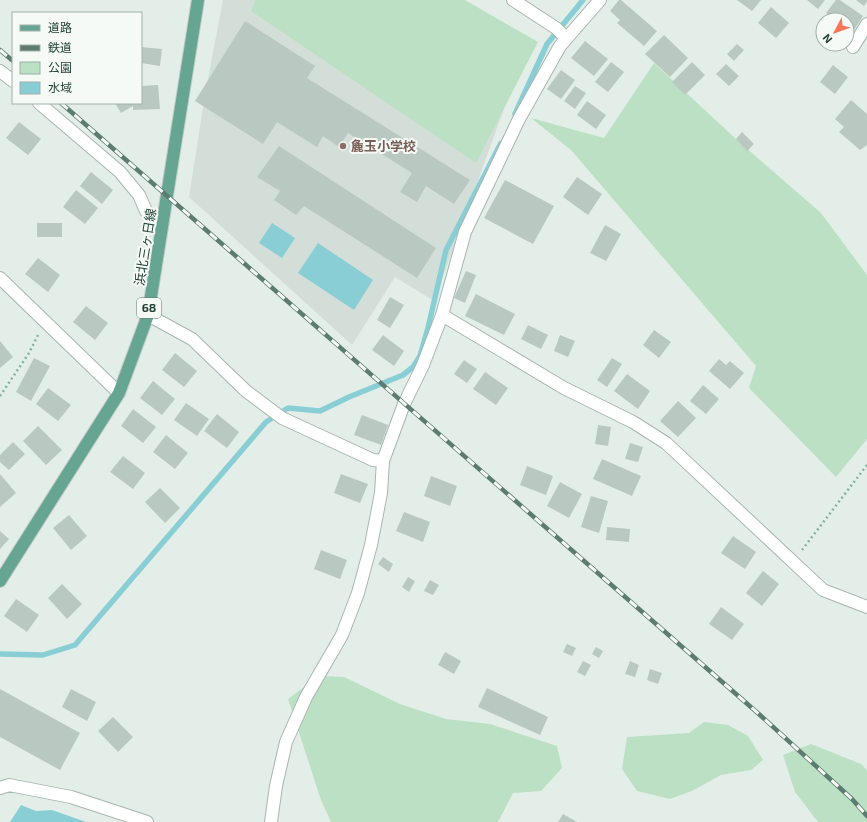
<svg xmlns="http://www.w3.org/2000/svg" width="867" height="822" viewBox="0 0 867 822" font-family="'Exo 2','Noto Sans JP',sans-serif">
	<rect width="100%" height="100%" fill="#e4eee9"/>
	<!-- built -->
	<path fill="#d2ded7" d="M223,0H458L527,46L434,301L395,277L352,345L189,197L205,95Z"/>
	<!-- green -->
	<path fill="#bce0c3" d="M256,0H465L538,42L476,163L251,11Z
		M654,63L736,139L821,213L867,275V439L836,477L749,388L756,366L571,150L531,118L604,138Z
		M319,676L344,677L400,704L446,719L490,724L557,746L562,768L541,791L513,793L498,822H331L321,800L288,699Z
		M704,722L728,725L748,736L763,760L751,770L721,775L692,791L670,799L637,791L622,769L627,737L689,733Z
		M811,744L861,764L867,770V822H818L795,792L783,755Z"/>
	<!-- water -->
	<path fill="#8aced5" d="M272,223L295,238L282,258L259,243Z
		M318,243L373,280L354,310L298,273Z
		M21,805L36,811L52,810L86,822H10Z"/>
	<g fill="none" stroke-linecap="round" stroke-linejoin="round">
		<!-- stream -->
		<path stroke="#8aced5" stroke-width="5.5" d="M515,114L547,44L583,0
			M0,654L43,655L75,645L266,422L288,408L320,411L349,397L403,375L413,367L420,356L428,328L446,250L501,143"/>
	</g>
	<!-- building -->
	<path fill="#b9c9c1" d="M619,0H621L657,31L644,46L617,23L620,20L610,11Z
		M737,0H761L752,11Z
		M807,0H825L818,9Z
		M836,0H840L863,16L852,33L847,29V20H835L826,13Z
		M856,0H867V2L864,6Z
		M771,7L789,23L776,38L758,23Z
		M245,21L315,66L307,78L470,180L454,204L426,186L417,202L400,192L412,173L348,133L339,147L323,136L317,147L277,122L263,144L195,101Z
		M664,35L688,58L670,77L645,54Z
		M585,41L608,59L594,76L571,58Z
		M737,44L744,50L734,61L727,54Z
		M141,47L162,49L160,66L141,63Z
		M611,62L624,72L608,92L595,82Z
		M692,62L705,75L685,95L672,82Z
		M726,64L739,76L729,86L716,74Z
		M833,65L848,77L835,94L820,82Z
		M561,70L575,80L561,99L547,89Z
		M158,85L160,109L133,110V106L121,113L115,103H141V86Z
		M575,86L586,93L575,109L564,101Z
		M851,100L867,114V145L860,150L839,132L844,127L835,119Z
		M587,101L606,115L596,129L577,115Z
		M19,122L41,139L28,155L6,138Z
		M742,132L754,144L747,151L736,139Z
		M279,146L436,248L417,278L304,206L296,215L274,200L280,191L257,177Z
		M91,172L113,190L102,204L80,186Z
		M577,177L602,194L588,215L563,197Z
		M505,180L554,206L533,244L484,218Z
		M76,190L98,208L85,224L63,207Z
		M37,223H62V237H37Z
		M605,225L621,234L606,261L590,253Z
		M38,258L60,275L48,292L25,274Z
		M466,271L476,275L465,303L454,298Z
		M476,294L515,314L504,335L465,316Z
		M390,297L404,305L390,328L377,320Z
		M86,306L108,323L95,340L73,322Z
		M528,325L548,335L541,349L521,339Z
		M654,330L671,342L659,358L643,345Z
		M383,335L404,351L394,366L372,350Z
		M560,335L575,341L568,357L554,351Z
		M0,341L13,357L0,368Z
		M175,353L197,371L184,387L162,370Z
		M34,358L50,366L31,401L16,392Z
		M612,358L622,364L607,387L597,380Z
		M719,359L726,365L730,361L744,373L730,389L709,371Z
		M464,360L477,369L467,383L454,374Z
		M485,372L508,388L496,405L473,389Z
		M627,374L650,391L638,409L614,391Z
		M153,381L175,399L162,415L140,398Z
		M703,385L719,399L706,414L690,401Z
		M48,388L71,405L58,421L36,404Z
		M678,401L696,418L678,437L660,421Z
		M186,403L209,419L197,436L174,420Z
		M133,409L156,427L143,443L121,426Z
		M217,414L239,432L227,448L204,431Z
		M362,415L388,425L381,445L354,435Z
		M598,425L611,427L608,446L595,444Z
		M38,426L62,450L46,465L23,441Z
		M166,435L188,453L175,469L153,452Z
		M13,442L25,454L9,470L0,462V455Z
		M630,443L643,447L638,462L625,459Z
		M123,456L145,473L133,489L110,472Z
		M602,459L641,476L632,496L593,479Z
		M527,466L553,476L546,495L520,485Z
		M0,474L16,493L0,507Z
		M341,474L368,484L360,503L334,493Z
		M431,476L457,486L450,506L424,496Z
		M560,482L582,494L569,518L547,506Z
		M160,488L180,508L165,523L145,502Z
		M591,496L608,501L599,533L581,527Z
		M404,512L430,522L423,542L396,531Z
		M69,515L87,536L71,550L53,528Z
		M607,527L630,529L629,542L606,540Z
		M0,531L9,539L0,549Z
		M733,536L756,552L745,569L721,553Z
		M321,550L347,560L340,579L314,569Z
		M383,557L393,564L389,572L378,564Z
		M763,571L779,584L762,606L746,593Z
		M408,577L415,581L409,592L402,587Z
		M430,580L439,585L433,595L424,591Z
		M62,584L82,604L67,619L48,598Z
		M16,599L39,615L27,632L4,616Z
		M721,607L744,624L732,640L709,624Z
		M567,644L576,648L572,656L563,652Z
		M596,647L603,651L599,658L592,654Z
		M445,652L461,661L454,674L438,665Z
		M583,661L591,665L585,676L577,672Z
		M630,661L639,665L635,677L625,674Z
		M650,669L662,673L658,684L647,680Z
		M487,688L548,717L540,735L478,707Z
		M0,689L80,733L60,770L0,737Z
		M71,689L96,702L87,721L62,707Z
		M113,717L133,737L118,752L98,731Z
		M563,814L577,822H558Z"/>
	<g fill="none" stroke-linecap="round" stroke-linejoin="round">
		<defs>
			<path id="minor" d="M513,0L556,28L566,38
				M853,47L867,24
				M0,71L13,81
				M39,103L120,172L139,195L146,211L155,218L163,221
				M0,278L119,393
				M148,315L192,339L246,391L282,418L373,460L383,461
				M442,315L564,388L633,422L666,443L823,590L867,607
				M0,788L9,785L71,797L147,822
				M271,822L276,786L286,742L306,697L342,635L358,593L371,545L381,493L383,461L404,404L423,365L442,315L465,232L519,119L560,46L600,0"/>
			<path id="primary" d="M0,581L119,393L148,315L198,0"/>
		</defs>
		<!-- minor casing -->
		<use href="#minor" stroke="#a6b6b0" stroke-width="14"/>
		<!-- primary casing -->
		<use href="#primary" stroke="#c1cac7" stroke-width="14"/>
		<!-- path -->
		<path stroke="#83b3a1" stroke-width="2.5" stroke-dasharray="2 3" stroke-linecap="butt" d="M0,396L29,353L38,335
			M802,550L867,465"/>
		<!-- minor -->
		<use href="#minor" stroke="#fff" stroke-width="12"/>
		<!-- primary -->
		<use href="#primary" stroke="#66a591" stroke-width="12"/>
		<defs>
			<path id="rail" d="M0,50L13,61
				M61,103L760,715L852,799L867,816"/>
		</defs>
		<!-- rail casing -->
		<use href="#rail" stroke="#5d7c71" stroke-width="4.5"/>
		<!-- rail -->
		<use href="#rail" stroke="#f5faf7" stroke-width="3" stroke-dasharray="9" stroke-linecap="butt"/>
	</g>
	<!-- markers -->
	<circle fill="#8d6e63" stroke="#f5faf7" stroke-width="1.5" cx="343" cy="146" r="4"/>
	<g text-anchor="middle" stroke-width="4" stroke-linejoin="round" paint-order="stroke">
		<!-- shield labels -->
		<rect fill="#f5faf7" stroke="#617870" stroke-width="1" x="137" y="298" width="24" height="20" rx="3"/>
		<g font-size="12" font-weight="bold" fill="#224036">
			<text x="149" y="312">68</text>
		</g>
		<!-- education labels -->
		<g font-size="13" font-weight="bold" fill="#785e54" stroke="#f5faf7" text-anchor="start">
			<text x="351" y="151">麁玉小学校</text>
		</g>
		<!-- street labels -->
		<g font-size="13" fill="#224036" stroke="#f5faf7">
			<text transform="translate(145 247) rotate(-81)" y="5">浜北三ヶ日線</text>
		</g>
	</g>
	<!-- legend -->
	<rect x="12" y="12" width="130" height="92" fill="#f5faf7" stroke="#a1b0aa"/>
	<rect x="20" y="25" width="20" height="6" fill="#66a591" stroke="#a1b0aa"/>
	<text x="48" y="32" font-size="12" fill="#224036">道路</text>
	<rect x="20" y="45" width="20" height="6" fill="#5d7c71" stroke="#a1b0aa"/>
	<text x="48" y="52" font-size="12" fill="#224036">鉄道</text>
	<rect x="20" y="62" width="20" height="12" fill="#bce0c3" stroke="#a1b0aa"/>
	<text x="48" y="72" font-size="12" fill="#224036">公園</text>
	<rect x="20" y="82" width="20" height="12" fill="#8aced5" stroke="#a1b0aa"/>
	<text x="48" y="92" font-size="12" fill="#224036">水域</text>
	<!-- north arrow -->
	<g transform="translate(835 32) rotate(229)"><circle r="19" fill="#f5faf7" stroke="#a1b0aa"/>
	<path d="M0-3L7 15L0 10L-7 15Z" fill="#f77558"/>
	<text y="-6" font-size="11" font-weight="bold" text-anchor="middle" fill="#224036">N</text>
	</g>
</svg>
